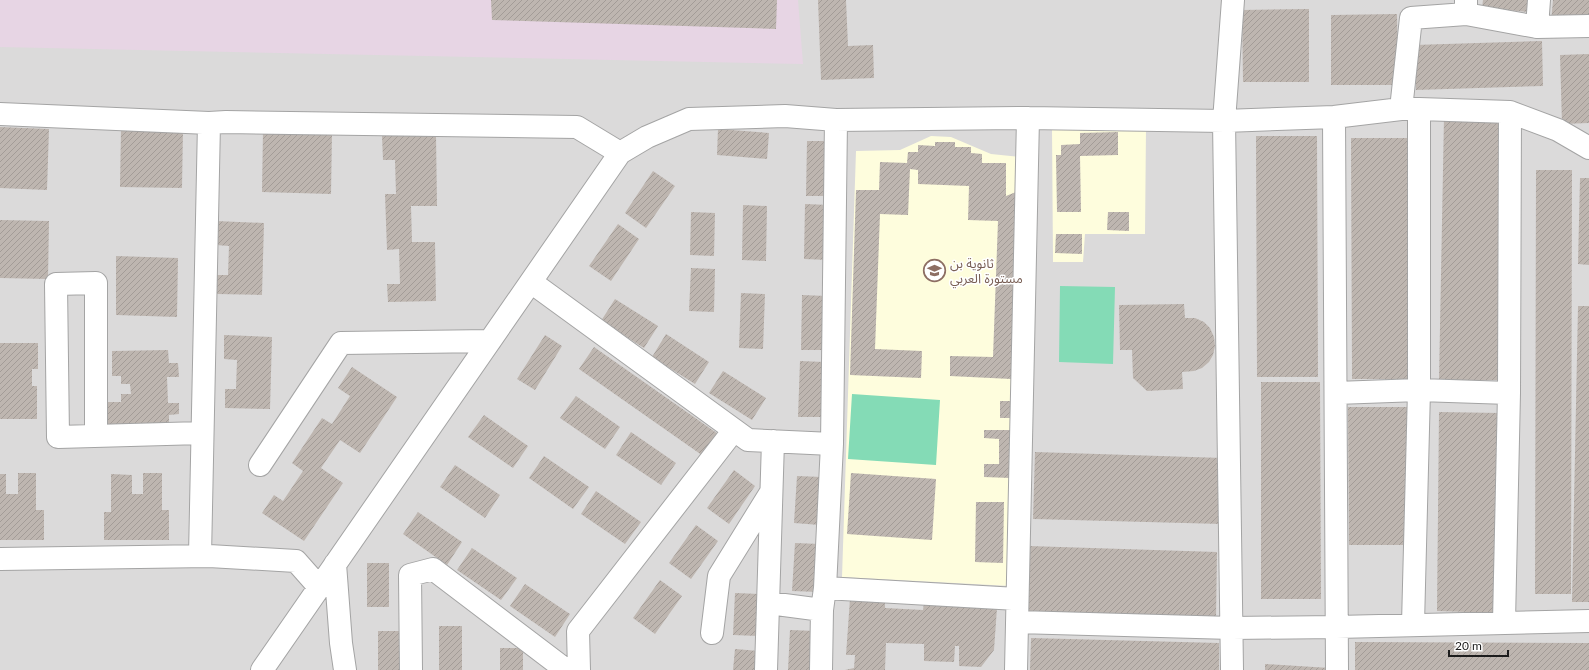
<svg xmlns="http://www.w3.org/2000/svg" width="1589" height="670" viewBox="0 0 1589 670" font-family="Lato,'Noto Sans Arabic',sans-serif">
	<defs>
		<pattern id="building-hatch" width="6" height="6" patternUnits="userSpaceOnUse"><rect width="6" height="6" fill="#beb6b0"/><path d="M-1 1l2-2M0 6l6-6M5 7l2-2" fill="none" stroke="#a39c97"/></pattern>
	</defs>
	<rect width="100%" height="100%" fill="#eeeae3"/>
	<!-- residential -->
	<path fill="#dbdada" d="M0,0H1589V670H0Z"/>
	<!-- industrial -->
	<path fill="#e7d5e4" d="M0,0H798L803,64L0,47Z"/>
	<!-- education -->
	<path fill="#fefddd" d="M1052,128H1146L1145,234H1085L1083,262H1053Z
		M931,136L951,137L991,154L1020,157L1010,586L842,577L856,151L900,150Z"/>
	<!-- pitch -->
	<path fill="#84dbb6" d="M1060,286L1115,287L1113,364L1059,362Z
		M852,394L940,400L936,465L848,459Z"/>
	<!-- building -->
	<path fill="url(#building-hatch)" d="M491,0H777L776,29L492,20Z
		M818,0H846L848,46L873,45L874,78L821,80Z
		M1483,0H1529L1528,12L1482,8Z
		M1553,0H1589V25L1551,22Z
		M1309,9V82H1243L1242,10Z
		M1397,14L1398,85H1331V15Z
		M1542,41L1543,86L1416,90L1414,45Z
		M1589,54V123L1562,124L1560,55Z
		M1444,117H1504L1503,380H1439Z
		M0,127L49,129L47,190L0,188Z
		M121,128L183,129L182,188L120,187Z
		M718,129L769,133L767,159L717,155Z
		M263,130L332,132L331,194L262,192Z
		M1118,132V155L1080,156L1081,212H1057L1056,155H1061V145L1080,144V133Z
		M436,135L437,206H411L412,242H435L436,301L388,302L387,284H400L399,249L387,250L385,194H396L395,160H383L382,136Z
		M1256,136H1317L1318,377H1257Z
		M1351,138H1412L1413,379H1352Z
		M807,141H831L830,196H806Z
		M935,142H955V147H971V153L982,154V163H1006V196L1016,192L1011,379L950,376V356L993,357L998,221L968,220L969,186L918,184V170L910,169L908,215L880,214L875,349L922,351L921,378L850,375L856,190H879L880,162L907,163L908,152H918V145L935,146Z
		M1536,170H1572L1571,594H1535Z
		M653,171L675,186L646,228L625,213Z
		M1580,178H1589V265L1578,264Z
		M805,204L829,205L828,260L804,259Z
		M743,205L767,206L766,261L742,260Z
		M691,212L715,213L714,256L690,255Z
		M1108,212H1129V231L1107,230Z
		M0,220L49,221L48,279L0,278Z
		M216,221L264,223L262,295L217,294V275H228L229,246L216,245Z
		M618,224L639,239L611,281L589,266Z
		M1056,234H1082V254L1055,253Z
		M116,256L178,258L177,317L116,315Z
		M691,268L715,269L714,312L689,311Z
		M741,293L765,294L763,349L739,348Z
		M802,295L826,296L825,350H801Z
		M615,299L658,326L644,348L601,321Z
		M1184,304L1185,318H1195L1204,322L1210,328L1214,337L1215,346L1213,355L1209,362L1202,368L1194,371L1182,372L1183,389L1147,391L1133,378L1132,350H1120L1119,305Z
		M1578,306H1589V602H1572Z
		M666,334L709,362L695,384L652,357Z
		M224,335L272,337L270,409L225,408V389H236L237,360L224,359Z
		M545,335L562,346L535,390L517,379Z
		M0,343H38V369H32V386H37V419H0Z
		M594,347L721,436L706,458L579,369Z
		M168,350L169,363H178L179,377H167L168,403H179V414L169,415V425L108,426V402H121V394H131L130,384H121V376H112V351Z
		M800,361L824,362L822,417H798Z
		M352,367L397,397L360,453L340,440L321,468L343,483L304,541L262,513L274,495L283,501L303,471L292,463L322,418L332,424L350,396L338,388Z
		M723,371L766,398L752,420L709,393Z
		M1261,382H1320L1321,599H1261Z
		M576,396L620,427L605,449L560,418Z
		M1000,401H1012L1011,418H1000Z
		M1348,407H1412L1413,545H1349Z
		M1439,412L1500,413L1498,613L1437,611Z
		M484,415L528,446L513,468L468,437Z
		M984,430H1011L1010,478L984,477V464H999V439L984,438Z
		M631,432L676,463L661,485L616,455Z
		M1035,452L1223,458L1222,524L1033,519Z
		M544,456L589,487L573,509L529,478Z
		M455,465L500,495L485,518L440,487Z
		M734,470L755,486L729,524L707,508Z
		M18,473H36V510H44V540H0V474H6V494H18Z
		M143,473H162V510H169V540H104V512H111V474L132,475V494H143Z
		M851,473L936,479L932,540L847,534Z
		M797,476L822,477L820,525L794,523Z
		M596,491L641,522L625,544L581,514Z
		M976,502H1004L1003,563L975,562Z
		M418,512L462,542L447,565L403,534Z
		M696,525L718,541L691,579L669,563Z
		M795,543L820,544L818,592L792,591Z
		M1029,546L1217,552L1216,618L1027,612Z
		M472,548L517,578L501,600L457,570Z
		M367,563H389V607H367Z
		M660,580L682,596L655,634L633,618Z
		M525,584L570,614L555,637L510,606Z
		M735,593L760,594L758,636L733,635Z
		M850,599L885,602V608L923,610L924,603L997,608L994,650L981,667L959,666V646H955L954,662L924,661V644L886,643L885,670H845L854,668L855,655H846Z
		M439,626H462V670H439Z
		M790,630L816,631L814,670H788Z
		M378,631H401V670H378Z
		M1031,638L1219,643V670H1030Z
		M1355,642L1589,643V670H1355Z
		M500,648H523V670H500Z
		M735,649L759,651L758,670H733Z
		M1265,664L1330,668L1329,670H1265Z"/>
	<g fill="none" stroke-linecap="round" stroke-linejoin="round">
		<defs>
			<path id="minor" d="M1466,14L1537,27L1589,26
				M1537,27L1539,0
				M1401,109L1411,18L1466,14V0
				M0,114L209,123L226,122L577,127L620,153
				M1334,117L1337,670
				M531,282L748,440L832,444
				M1336,393L1419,390L1509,393
				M96,436V283L56,284L58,437L202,433
				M260,465L341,343L490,341
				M200,556L209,123
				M0,559L209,556L296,561L319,587
				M335,564L341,643L345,670
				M825,588L1017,599
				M769,603L822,610
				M1017,622L1232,628L1337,627L1589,621
				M1504,622L1509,393L1510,112
				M1413,624L1419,390V109
				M712,633L719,576L771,492
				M262,670L620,153L647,137L689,119L785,116L836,120L1028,118L1224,121L1334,117L1401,109H1419L1510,112L1558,130L1589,148
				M411,670L410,575L433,569L566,670
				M579,670L578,631L734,430
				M766,670L773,441
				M821,670L822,610L825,588L832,444L836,120
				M1016,670L1028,118
				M1232,670L1224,121L1233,0"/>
		</defs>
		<!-- minor casing -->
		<use href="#minor" stroke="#a4a4a4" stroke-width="24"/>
		<!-- minor -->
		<use href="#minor" stroke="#fff" stroke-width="22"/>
	</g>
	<!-- icons -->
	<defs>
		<symbol id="school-ring" viewBox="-11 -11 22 22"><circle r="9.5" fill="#fff" stroke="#8d6e63" stroke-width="1.5"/><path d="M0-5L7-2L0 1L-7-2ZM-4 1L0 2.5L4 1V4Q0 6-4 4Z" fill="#8d6e63"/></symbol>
	</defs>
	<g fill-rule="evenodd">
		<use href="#school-ring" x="922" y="258" width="25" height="25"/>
	</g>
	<g text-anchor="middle" stroke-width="3" stroke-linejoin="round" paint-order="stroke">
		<!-- education labels -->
		<g font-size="13" fill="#785e54" stroke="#fff" text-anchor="start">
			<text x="950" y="268">ثانوية بن<tspan x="950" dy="15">مستورة العربي</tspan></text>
		</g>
	</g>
	<!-- scale -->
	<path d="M1449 650v6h59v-6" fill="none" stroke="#1d1d1d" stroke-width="2"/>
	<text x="1455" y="650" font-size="12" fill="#1d1d1d" stroke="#ffffff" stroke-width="3" paint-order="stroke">20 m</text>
</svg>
